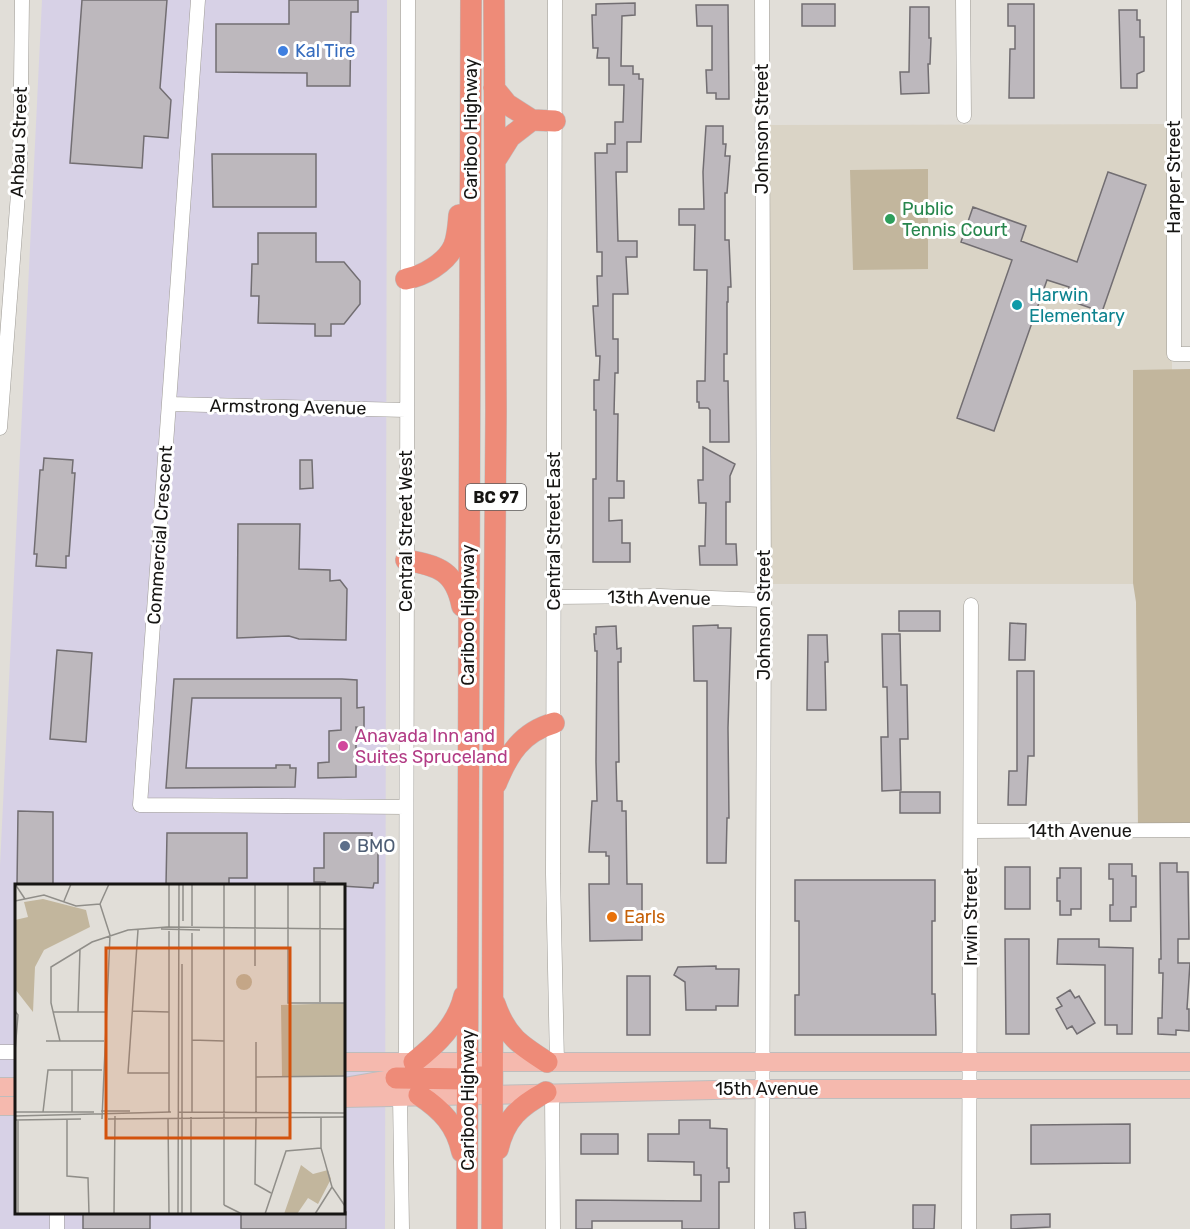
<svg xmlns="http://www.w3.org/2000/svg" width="1190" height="1229" viewBox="0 0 1190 1229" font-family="Rubik,sans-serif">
	<rect width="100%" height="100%" fill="#e1ded8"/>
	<!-- commercial -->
	<path fill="#d7d1e6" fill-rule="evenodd" d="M42,0H387L385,1229H0V866ZM16,886H344V1212H16Z"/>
	<!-- built -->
	<path fill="#dad4c6" d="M1172,124V370L1133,371V584H770L769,125Z"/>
	<!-- green -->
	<path fill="#c2b69d" d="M928,169V269L853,270L850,170Z
		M1190,369V830H1138L1136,602L1133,583V370Z"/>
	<!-- building -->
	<path fill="#bdb8bd" stroke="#726e72" stroke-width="1.5" d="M82,0H167L160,88L171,100L168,138L144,136L142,168L70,163Z
		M289,0H358V12H351L350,86H307V73L216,72V24H289Z
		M635,3V15L622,16L621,66H633V74H639V79H643L641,142H627V172H616L618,241H637V257H626L628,294H613V339H618V373H615L614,414H618L617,481H624V498H609V521L622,520V543H630V562H593V479H596V410H594V380H599L600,356H596L593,306H598L597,276H602V252H597L595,153H607V144H615V122H623L624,85H609V58H597L598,48H593L592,15H596V4Z
		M802,4H835V26H802Z
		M1008,4H1034V98H1009L1010,49H1015V26H1008Z
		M696,5H728L729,99H716V93H707L706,70H712V26H697Z
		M910,7H929V38H931L930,64H928L929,93L901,94L900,72H909Z
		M1119,10H1137V20H1140V37H1144V71L1137,74V88H1121Z
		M706,126H723V144H726L725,156H730L727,193H725V240H729L731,287H728V302H727V354H724V381H728L729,442H710V410L708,408H699V402H697V381H705L707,270H694L695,225H679V209H704L703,172Z
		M212,154H316V207H213Z
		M1108,172L1146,185L1102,312L1065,299L1069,287L1047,280L994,431L957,418L1012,260L961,242L973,207L1026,226L1021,241L1077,262Z
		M258,233H316V262H344L360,281V304L344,324H331V336H315V324L258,323L259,296H251L252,264H258Z
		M703,447L735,464L730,476V502H726V544H736L737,565H700L699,546H705L706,503H699L698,480H703Z
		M44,458L73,460L72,473H75L69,556H66V568L36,566L37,554H34L40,470H43Z
		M300,460H312L313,488L300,489Z
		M238,524H300L299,569L330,570V581L340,580L347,589L346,640L299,639L289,636L237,638Z
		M899,611H940V631H899Z
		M1010,623L1026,624L1025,660H1009Z
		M718,625V628H731L728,728L729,818H727L726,863H707V681H694L693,626Z
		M616,626L617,649L621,648V662H618L619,762H616L617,801H622V811H626L627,884H642V940L590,941L589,884H609V856H606V852H589L592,801H597L596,762L597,651H595L594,634H596V627Z
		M882,634H900L901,685H907L908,739H900L901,790L882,791L881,737H888L887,687H883Z
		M808,635H827L828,662H825L826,710H807Z
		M57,650L92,653L86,742L50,739Z
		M1017,671H1034V756H1028L1026,805H1008L1009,771H1017Z
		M174,679H342L357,680V708L364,707V728L356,727V777L318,778V763L329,762V731L341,730V698H192L186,768H276V765H290V768H296L295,787L166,788Z
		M900,792H940V813H900Z
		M18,811L53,812V885H17Z
		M167,833H247V878H229V885H166Z
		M324,833H372L371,844H378V883H374L373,888L325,885V882H314V868H324Z
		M1160,863H1177V872H1188L1189,939H1178V963H1190L1187,1009H1189V1031L1176,1030V1035L1158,1034V1018H1162L1163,973H1159V959H1161Z
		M1109,864H1132V876H1136V907H1131V921H1110V905H1113V879H1109Z
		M1005,867H1030V909H1005Z
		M1060,868H1081V909H1071V915H1060V901H1057V878H1060Z
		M795,880H935V921H932V994H935L936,1035H795V995H799V921H795Z
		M1005,939H1029V1034H1006Z
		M1058,939H1099V947L1133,948L1132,1034H1117V1025H1105V965L1057,964Z
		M716,966V969H739L738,1006H716V1010H686L685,982L674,975L678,967Z
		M627,976H650V1035H627Z
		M1070,990L1075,998L1079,996L1095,1023L1077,1034L1072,1026L1067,1029L1056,1009L1062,1006L1057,998Z
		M679,1120H710V1128L727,1129V1168H729V1182H719V1229H682V1221H592V1229H576V1200L701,1201V1175H694V1162L648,1161V1134H679Z
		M1130,1124V1163L1031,1164V1125Z
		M581,1134H618V1154H581Z
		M913,1205H935L934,1229H913Z
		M83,1212H150V1229H83Z
		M241,1212H346V1229H241Z
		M805,1212L806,1229H795L794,1213Z
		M1050,1214V1227L1011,1229V1215Z"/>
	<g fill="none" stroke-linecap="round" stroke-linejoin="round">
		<defs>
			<path id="minor" d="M198,0L140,805L406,807
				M555,0L553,874L557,1062
				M762,0L764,600L762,1229
				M963,0L964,116
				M1174,0V354H1190
				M170,404L406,410
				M0,428L20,168L22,0
				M554,597L660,596L764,600
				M971,831L1190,830
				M0,1052H16
				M406,1062L408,0
				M552,1092L553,1229
				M400,1096L402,1229
				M57,1229V1212
				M969,1229L971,605"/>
			<path id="major" d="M344,1062H1190
				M0,1087H16
				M344,1087L396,1078L403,1066
				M344,1098L760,1089H1190
				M0,1106H16"/>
			<path id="highway" d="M494,88L507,104L532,120L555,121
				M495,161L510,137L532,120
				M406,279C417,277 424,274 433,268C456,253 457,241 459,215
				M406,560C439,566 455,571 462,606
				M496,784C508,754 522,732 554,723
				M495,1004C506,1036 520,1045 547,1062
				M414,1062C437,1044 457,1025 464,996
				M396,1078L468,1079L481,1077
				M419,1095C442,1110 456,1125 462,1152
				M498,1149C505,1119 520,1106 546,1092
				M467,1229L471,0
				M492,1229L493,792L496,411L494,0"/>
		</defs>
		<!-- minor casing -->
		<use href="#minor" stroke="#9e9b95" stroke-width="15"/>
		<!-- major casing -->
		<use href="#major" stroke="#bebdbd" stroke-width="20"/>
		<!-- highway casing -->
		<use href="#highway" stroke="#bebdbd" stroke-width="22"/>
		<!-- minor -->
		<use href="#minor" stroke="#fff" stroke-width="14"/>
		<!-- major -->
		<use href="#major" stroke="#f5b9ae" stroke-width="18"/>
		<!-- highway -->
		<use href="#highway" stroke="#ee8b78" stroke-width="21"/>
	</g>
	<!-- markers -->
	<circle fill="#3f7fe0" stroke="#fff" stroke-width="2" cx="283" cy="51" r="6"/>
	<circle fill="#2e9e5b" stroke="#fff" stroke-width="2" cx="890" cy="219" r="6"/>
	<circle fill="#0f9aa8" stroke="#fff" stroke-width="2" cx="1017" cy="305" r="6"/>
	<circle fill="#d1479c" stroke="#fff" stroke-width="2" cx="343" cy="746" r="6"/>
	<circle fill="#5c6f8a" stroke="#fff" stroke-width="2" cx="345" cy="846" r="6"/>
	<circle fill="#e8710a" stroke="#fff" stroke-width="2" cx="612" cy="917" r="6"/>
	<g text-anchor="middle" stroke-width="6" stroke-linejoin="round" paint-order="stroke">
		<!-- shield labels -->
		<rect fill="#fff" stroke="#5c5b5a" stroke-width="1.5" x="466" y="484" width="60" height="26" rx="4.5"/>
		<g font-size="16" font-weight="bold" fill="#161513">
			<text x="496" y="503">BC 97</text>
		</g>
		<!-- shop labels -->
		<g font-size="18" fill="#366cbe" stroke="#fff" text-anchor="start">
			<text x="295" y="57">Kal Tire</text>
		</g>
		<!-- street labels -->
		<g font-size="18" fill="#161513" stroke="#fff">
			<text transform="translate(471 129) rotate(-90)" y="6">Cariboo Highway</text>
			<text transform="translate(762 129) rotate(-90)" y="6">Johnson Street</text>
			<text transform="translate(19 142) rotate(-88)" y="6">Ahbau Street</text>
			<text transform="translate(1174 177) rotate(-90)" y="6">Harper Street</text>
			<text transform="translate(288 407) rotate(1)" y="6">Armstrong Avenue</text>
			<text transform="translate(406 531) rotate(-90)" y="6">Central Street West</text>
			<text transform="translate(554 531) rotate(-90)" y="6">Central Street East</text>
			<text transform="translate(160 535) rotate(-86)" y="6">Commercial Crescent</text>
			<text transform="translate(659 598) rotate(1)" y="6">13th Avenue</text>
			<text transform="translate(468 615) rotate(-90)" y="6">Cariboo Highway</text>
			<text transform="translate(764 615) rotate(-90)" y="6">Johnson Street</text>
			<text x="1080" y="837">14th Avenue</text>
			<text transform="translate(971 917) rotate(-90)" y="6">Irwin Street</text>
			<text x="767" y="1095">15th Avenue</text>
			<text transform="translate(468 1100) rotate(-90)" y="6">Cariboo Highway</text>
		</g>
		<!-- leisure labels -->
		<g font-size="18" fill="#27864d" stroke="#fff" text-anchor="start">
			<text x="902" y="215">Public<tspan x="902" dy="21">Tennis Court</tspan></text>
		</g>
		<!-- culture labels -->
		<g font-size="18" fill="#0d838f" stroke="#fff" text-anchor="start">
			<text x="1029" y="301">Harwin<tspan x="1029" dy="21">Elementary</tspan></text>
		</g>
		<!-- hotel labels -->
		<g font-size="18" fill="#b23c85" stroke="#fff" text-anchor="start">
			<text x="355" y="742">Anavada Inn and<tspan x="355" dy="21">Suites Spruceland</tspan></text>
		</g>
		<!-- service labels -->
		<g font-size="18" fill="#4e5e75" stroke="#fff" text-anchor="start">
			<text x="357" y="852">BMO</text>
		</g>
		<!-- food labels -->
		<g font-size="18" fill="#c56008" stroke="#fff" text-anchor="start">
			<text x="624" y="923">Earls</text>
		</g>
	</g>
	<!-- overview -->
	<g transform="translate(15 884)">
		<rect width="330" height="330" fill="#e1ded8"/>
		<path d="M28,15L71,26L75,43L29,66L20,83L18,128L0,105V36L13,33L9,18ZM221 98a8 8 0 1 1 16 0a8 8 0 1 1-16 0ZM330,119V192L267,193L266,121ZM286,281L298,290L313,286L316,295L303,320L293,314L282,330H269Z" fill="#c2b69d"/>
		<path fill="none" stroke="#908e89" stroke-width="1.5" d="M0,0L10,15M273,0V119H330M305,0V118M0,17L29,11L61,22L85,20M49,17L56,0M168,37V0M177,42V0M154,43V0M146,45L185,46M123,46L113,189H154M177,49V228M240,82V0M0,127L3,131L0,167M117,127L154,128M38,128H91M63,128L65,65M177,156L209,157M31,157H89M45,157L36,119V83L77,58L113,46L152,43L330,45M241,158V228M57,186V228M241,193L330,192M86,227H115M0,228H79M28,228L33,186H87M154,228V47M164,228L330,229M0,232L156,228M176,233V330M306,233V264L317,303L330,322M153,234L154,330M241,234L240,300L256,309M52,235V292L73,294L74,330M87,235L95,51L85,20L94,0M93,235L330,233M0,236L66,235M209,321V0M209,321L227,330M3,330V236M99,330L100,232M163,330L164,0M167,330V80M250,330L271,267L306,264M300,330L317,303"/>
		<path fill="#d3520d" fill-opacity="0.15" stroke="#d3520d" stroke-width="3" d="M91,64H275V254H91Z"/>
		<rect width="330" height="330" fill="none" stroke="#161513" stroke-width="3"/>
	</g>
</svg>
